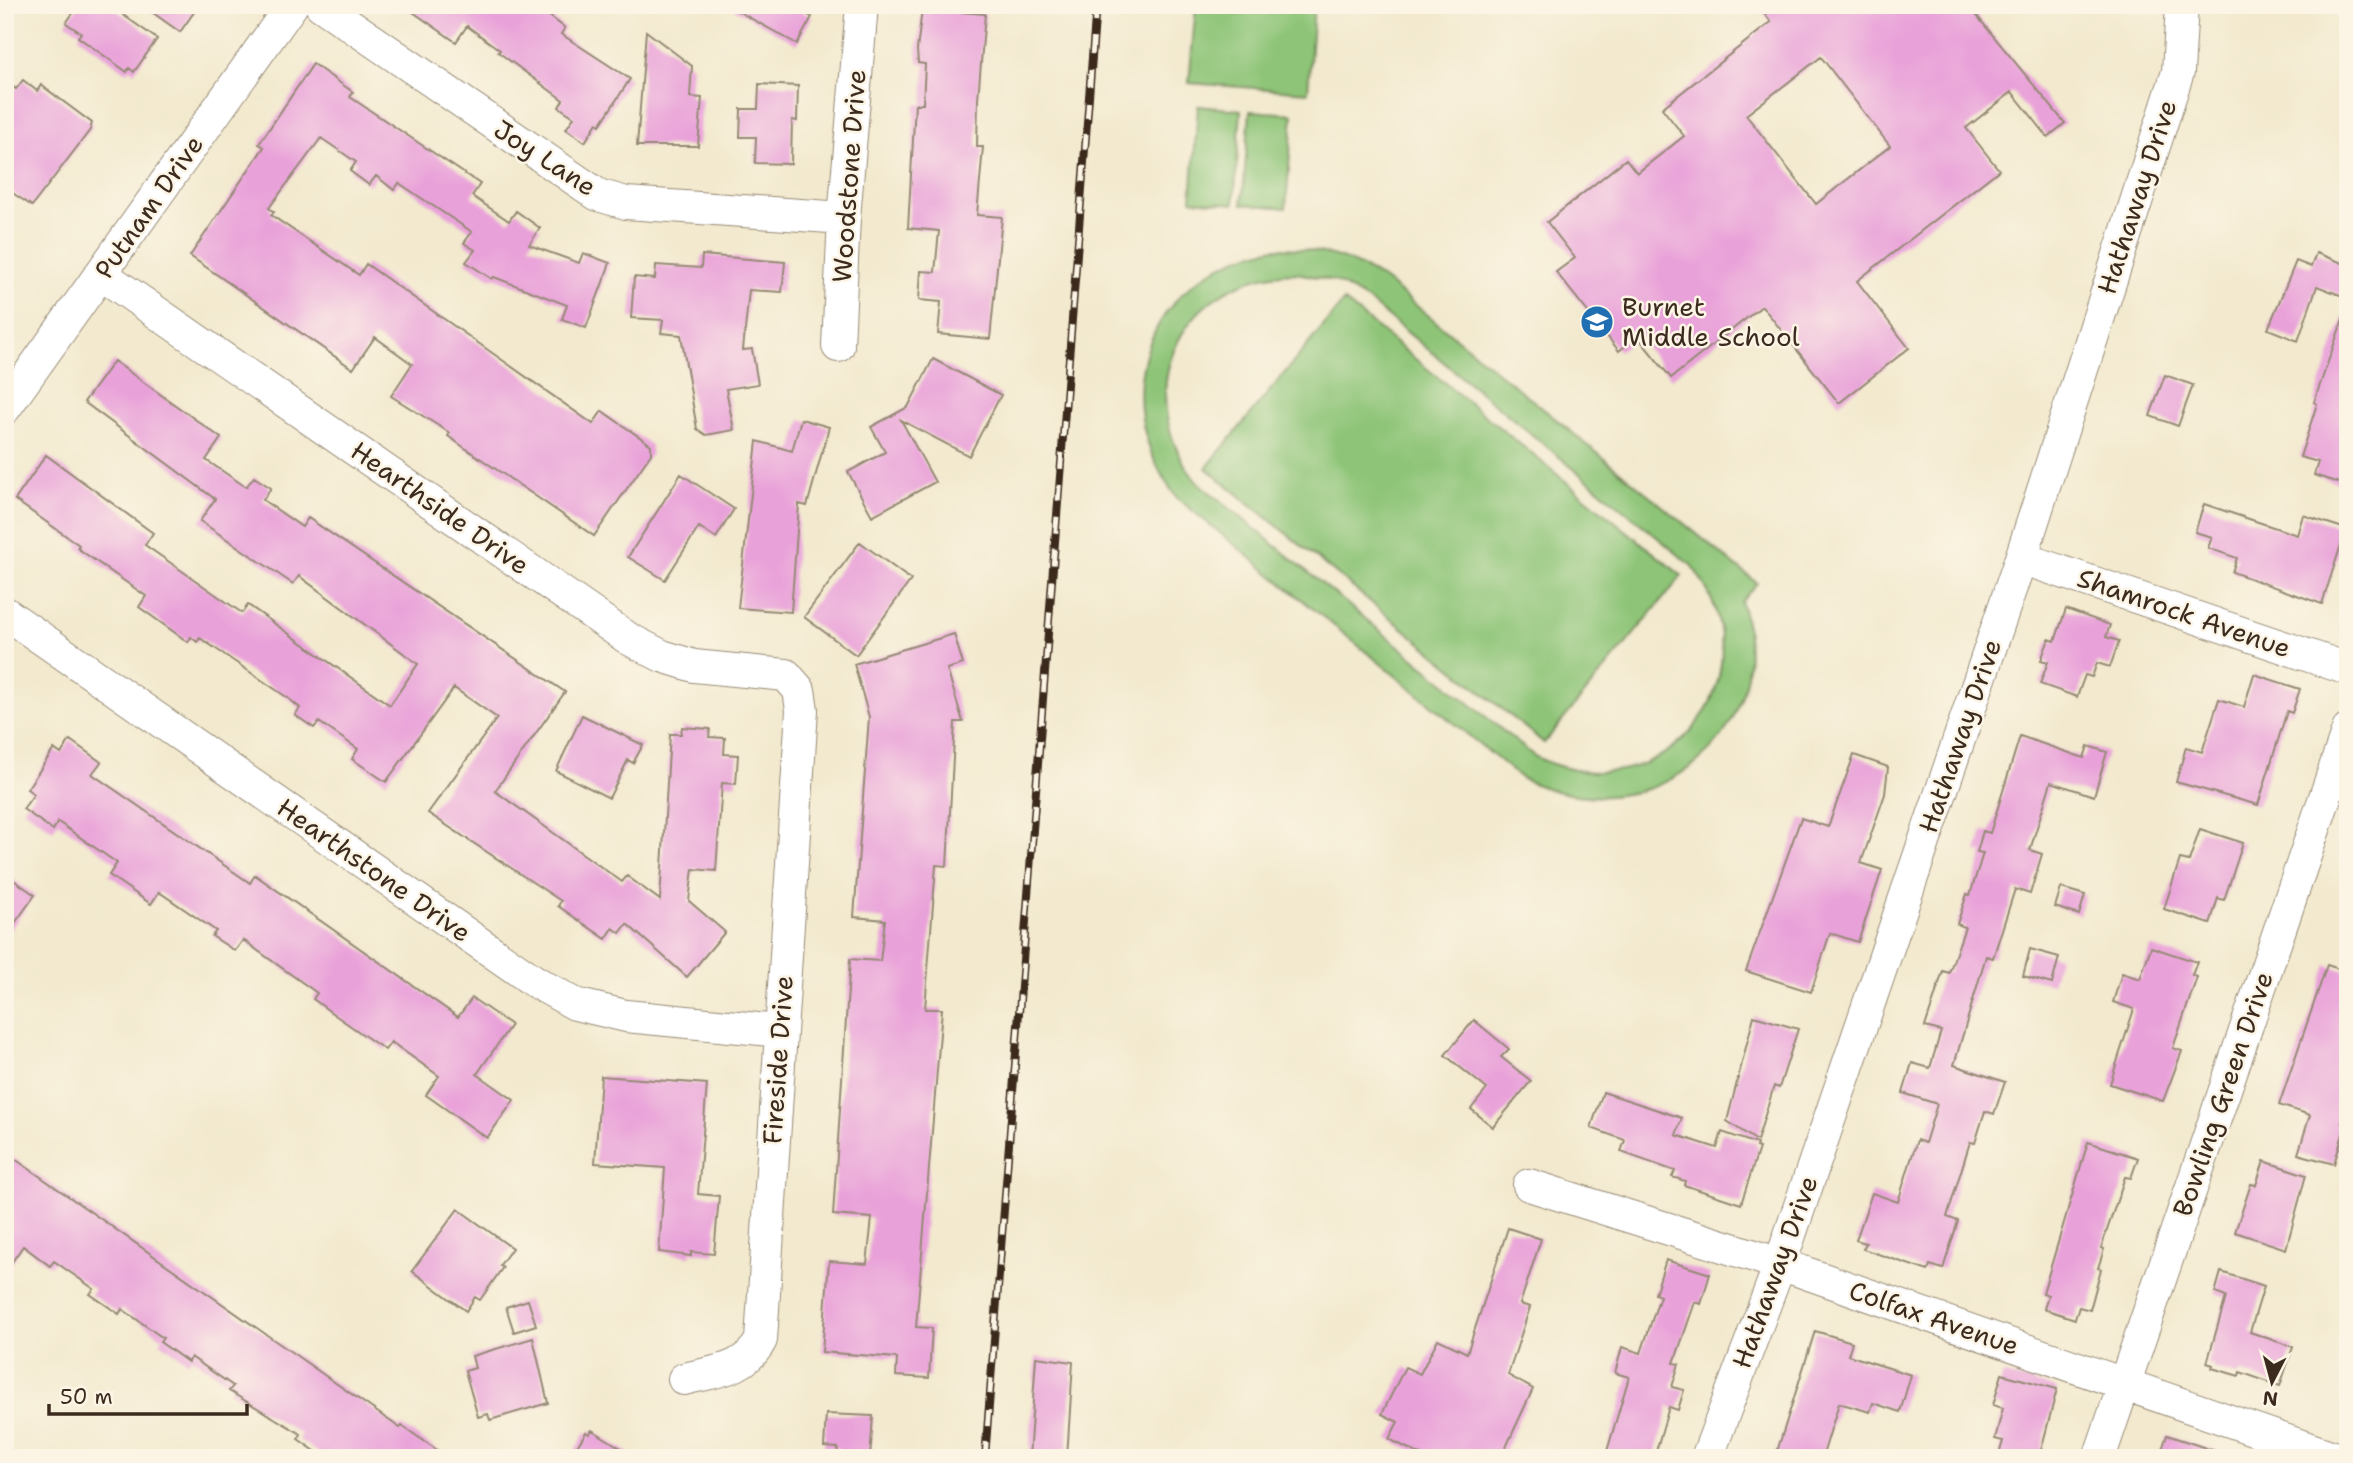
<svg xmlns="http://www.w3.org/2000/svg" width="2353" height="1463" viewBox="0 0 2353 1463" font-family="'Shantell Sans',sans-serif">
	<rect width="100%" height="100%" fill="#fcf5e5"/>
	<filter id="ink" filterUnits="userSpaceOnUse"><feTurbulence type="fractalNoise" baseFrequency=".0143" numOctaves="2"/><feDisplacementMap in="SourceGraphic" scale="14" xChannelSelector="R" yChannelSelector="G"/><feConvolveMatrix kernelMatrix="1 2 1 2 8 2 1 2 1" color-interpolation-filters="sRGB"/></filter>
	<filter id="wash" filterUnits="userSpaceOnUse"><feTurbulence type="fractalNoise" baseFrequency=".00686" numOctaves="4" result="noise"/><feDisplacementMap in="SourceGraphic" scale="28" xChannelSelector="R" yChannelSelector="G"/><feGaussianBlur stdDeviation="1.57" result="paint"/><feColorMatrix in="noise" values="0 0 0 0 0 0 0 0 0 0 0 0 0 0 0 0 0 1.4 0 .05"/><feComposite in="paint" operator="in"/></filter>
	<g filter="url(#wash)">
		<rect width="100%" height="100%" fill="#f2e9ce"/>
		<!-- green -->
		<path fill="#8dc477" stroke="#64774a" stroke-width="2" fill-rule="evenodd" d="M1196,5H1314L1308,92L1189,83Z
			M1198,106L1241,110L1234,204L1191,200Z
			M1250,111L1293,114L1286,208L1242,204Z
			M1275,248C1318,248 1350,257 1386,281L1757,583L1741,602C1783,740 1646,839 1521,778L1177,498C1100,396 1149,270 1275,248ZM1297,273L1335,281L1369,301L1691,565C1779,679 1663,820 1534,756L1196,481C1126,390 1182,274 1297,273Z
			M1344,301L1682,576L1544,743L1206,468Z"/>
		<g id="blocks">
			<!-- building -->
			<path fill="#e9a2d9" fill-rule="evenodd" d="M79,5H109L157,39L134,72L129,68L127,72L78,37L81,33L66,23Z
				M142,5H199L180,32Z
				M403,5H535L565,28L561,34L630,79L600,125L597,123L585,142L566,129L574,117L559,107L563,100L498,52L500,50L467,26L456,42Z
				M727,5H790L812,17L797,44Z
				M1758,5H1968L2065,123L2048,137L2012,92L1966,128L1999,170L1857,281L1909,348L1839,403L1762,306L1671,378L1637,336L1619,351L1556,272L1575,258L1547,222L1626,159L1637,173L1684,136L1662,108L1771,22ZM1821,57L1890,146L1816,204L1746,115Z
				M922,9L985,14L978,99L977,147H983L977,215L1002,217L990,339L938,334L941,302L919,300L921,271L935,272L939,231L908,228L915,104H923L925,64L918,63L917,50Z
				M646,31L692,66L690,97L702,98L698,146H637Z
				M313,64L353,92L350,97L480,184L472,196L509,221L516,211L540,228L529,245L579,263L583,253L610,263L586,328L562,319L567,305L494,277L492,279L466,262L475,250L464,243L472,232L399,183L394,190L376,176L369,185L350,171L356,162L321,138L269,208L274,212L271,215L359,275L366,264L593,424L602,411L651,445V454L594,536L465,448L448,436L450,433L391,396L412,364L375,337L353,369L190,256L264,147L259,144Z
				M23,80L37,91L41,85L92,123L90,130L32,206L5,188V81L16,89Z
				M759,84L798,86L797,121L792,120L791,164L755,163L756,137H740L741,109H758Z
				M2316,253L2348,265V298L2317,286L2298,341L2268,329L2296,261L2311,267Z
				M702,255L785,262L782,292L749,290L743,350L752,349L758,384L726,389L734,430L706,435L697,429L681,335L661,333L663,320L631,318L634,277L655,279L656,265L701,268Z
				M2344,316H2348V486L2314,475L2318,462L2300,457L2317,404L2314,402Z
				M933,359L1001,395L969,456L901,420L935,482L872,516L848,472L885,452L871,427L908,407Z
				M114,361L221,438L206,460L246,487L254,477L271,488L263,500L302,527L308,518L565,692L495,791L622,882L627,876L660,900L670,734H681L682,727L710,729L709,737L725,738L724,754L738,755L736,784L722,783L716,871L693,869L689,901L725,932L687,977L627,924L620,933L613,928L606,939L558,906L561,901L428,813L497,718L454,688L386,782L352,759L358,749L319,722L314,728L295,715L300,708L288,698L200,638L197,642L191,637L188,642L139,607L146,596L77,548L79,545L15,500L46,455L153,533L145,545L242,613L248,605L390,705L418,664L299,576L293,584L200,521L215,499L84,402Z
				M2165,375L2193,385L2178,426L2150,416Z
				M801,419L829,427L807,506L799,504L791,612L738,608L757,441L792,451Z
				M681,474L734,509L716,538L699,527L665,580L628,557Z
				M2204,504L2297,535L2303,515L2346,529L2322,604L2232,572L2237,558L2208,548L2212,537L2195,532Z
				M860,542L911,580L856,655L804,617Z
				M2066,609L2110,625L2106,637L2119,641L2110,667L2097,663L2092,677L2085,675L2077,697L2040,684L2048,662L2041,660L2049,639L2055,641Z
				M954,634L963,664L947,669L963,722H955L947,866L936,865L925,1009H942L916,1327L932,1328L929,1378L896,1376L897,1358L822,1352L829,1261L867,1264L872,1218L833,1215L850,959L880,961L885,920L854,917L869,717L854,664Z
				M2254,674L2300,689L2292,713L2287,711L2258,805L2176,782L2186,747L2202,752L2219,699L2244,707Z
				M582,715L643,745L633,763L628,760L609,798L556,771Z
				M2020,736L2084,758L2088,746L2107,752L2094,796L2051,782L2030,850L2042,854L2030,894L2015,889L1993,958L1986,956L1954,1065L2005,1082L1994,1114L1985,1111L1975,1143L1970,1142L1947,1217L1958,1221L1943,1269L1930,1265L1928,1271L1863,1249L1866,1243L1856,1240L1872,1193L1898,1202L1917,1140L1925,1143L1937,1104L1903,1093L1912,1063L1930,1068L1941,1031L1925,1027L1943,971L1949,973L1965,927L1957,924L1967,894L1970,895L1983,853L1977,852L1983,831L1990,833Z
				M70,740L101,762L92,774L250,883L255,875L458,1017L472,998L511,1025L477,1074L514,1100L487,1138L426,1095L439,1076L391,1042L385,1050L332,1013L313,999L317,993L243,940L235,951L212,936L216,931L159,892L151,904L109,875L117,863L58,822L53,830L23,809L34,794L27,789L54,749L61,754Z
				M1854,755L1888,767L1885,794L1861,863L1882,870L1858,942L1830,933L1811,992L1746,971L1801,818L1828,827Z
				M2200,829L2243,843L2224,900L2218,898L2210,924L2164,909L2180,859L2189,861Z
				M5,874L35,895L5,937Z
				M2061,888L2085,895L2079,915L2055,907Z
				M2151,947L2197,962L2192,975L2197,977L2173,1048L2182,1051L2163,1101L2110,1084L2134,1009L2113,1002L2122,973L2140,979Z
				M2030,949L2059,957L2052,984L2023,976Z
				M2327,965L2348,972V1105L2342,1123L2346,1124L2334,1164L2298,1154L2310,1115L2279,1105Z
				M1754,1016L1798,1029L1779,1088L1774,1086L1757,1141L1727,1121Z
				M1474,1020L1509,1049L1501,1057L1531,1081L1493,1127L1471,1109L1487,1089L1445,1055Z
				M601,1076L707,1084L698,1194L719,1196L714,1254L691,1252V1256L659,1252L665,1168L595,1163Z
				M1603,1092L1682,1118L1676,1135L1717,1148L1722,1132L1757,1144L1756,1147L1759,1148L1741,1204L1684,1185L1685,1181L1672,1177L1675,1171L1621,1152L1625,1140L1591,1128Z
				M2088,1142L2138,1158L2131,1178L2125,1177L2101,1248L2104,1249L2098,1268L2101,1269L2090,1310L2079,1307L2075,1319L2044,1309L2048,1295L2043,1293Z
				M5,1152L400,1428L402,1426L449,1458H325L298,1439L301,1434L229,1391L233,1386L191,1357L188,1362L160,1342L163,1338L122,1309L119,1314L90,1294L94,1289L54,1261L50,1266L23,1246L5,1272Z
				M2264,1161L2306,1175L2286,1249L2235,1232L2251,1184L2256,1185Z
				M458,1209L512,1248L500,1265L503,1267L480,1300L475,1297L466,1311L412,1271Z
				M1508,1228L1541,1239L1520,1304L1530,1307L1508,1375L1533,1389L1501,1458H1427L1389,1439L1398,1422L1382,1414L1405,1367L1420,1374L1438,1339L1467,1353Z
				M1666,1260L1710,1274L1701,1304L1695,1302L1674,1363L1679,1364L1672,1387L1684,1390L1678,1410L1669,1407L1654,1458H1605L1629,1377L1615,1373L1622,1347L1641,1353L1660,1296L1655,1294Z
				M2221,1272L2264,1286L2250,1332L2293,1347L2280,1386L2240,1372L2239,1376L2212,1368L2213,1365L2207,1363L2226,1297L2215,1293Z
				M528,1300L536,1325L514,1332L506,1307Z
				M1815,1331L1852,1342L1848,1355L1911,1375L1900,1412L1873,1403L1870,1412L1839,1403L1822,1458H1775Z
				M533,1338L548,1403L490,1420L488,1414L478,1417L465,1371L475,1368L472,1356Z
				M1036,1357L1073,1362L1067,1458H1029Z
				M2002,1374L2057,1389L2039,1458H1998L2003,1441L1995,1439L2003,1408L1993,1405Z
				M826,1414L873,1416L870,1458H837L838,1448L824,1447Z
				M592,1430L637,1458H570L586,1432L589,1434Z
				M2167,1435L2224,1454V1458H2159Z"/>
		</g>
	</g>
	<g filter="url(#ink)">
		<use href="#blocks" fill-opacity="0" stroke="#968a76" stroke-width="2"/>
		<g fill="none" stroke-linecap="round" stroke-linejoin="round">
			<defs>
				<path id="minor" d="M321,5L598,195L626,203L844,218
					M101,274L629,639L662,656L694,666L786,675L799,690L802,710L761,1340C745,1371 715,1371 684,1379
					M838,346L844,218L862,5
					M5,408L292,5
					M2021,558L2348,669
					M5,613L534,981L575,1004L626,1016L780,1031
					M1529,1185L1780,1264L2336,1458
					M1707,1458L1780,1264L2021,558L2178,72L2182,5
					M2099,1458L2348,730"/>
			</defs>
			<!-- minor casing -->
			<use href="#minor" stroke="#968a76" stroke-width="34"/>
			<!-- minor -->
			<use href="#minor" stroke="#fff" stroke-width="32"/>
			<defs>
				<path id="rail" d="M985,1458L1096,5"/>
			</defs>
			<!-- rail casing -->
			<use href="#rail" stroke="#3b2a1e" stroke-width="8"/>
			<!-- rail -->
			<use href="#rail" stroke="#fcf5e5" stroke-width="5" stroke-dasharray="16" stroke-linecap="butt"/>
		</g>
	</g>
	<!-- icons -->
	<defs>
		<symbol id="school-disc" viewBox="-11 -11 22 22"><circle r="9.5" fill="#1f6fb2" stroke="#fcf5e5"/><path d="M0-5L7-2L0 1L-7-2ZM-4 1L0 2.5L4 1V4Q0 6-4 4Z" fill="#fff"/></symbol>
	</defs>
	<g fill-rule="evenodd">
		<use href="#school-disc" x="1578" y="303" width="38" height="38"/>
	</g>
	<g text-anchor="middle" stroke-width="5" stroke-linejoin="round" paint-order="stroke">
		<!-- street labels -->
		<g font-size="26" fill="#3b2a1e" stroke="#fcf5e5">
			<text transform="translate(545 158) rotate(33)" y="9">Joy Lane</text>
			<text transform="translate(849 176) rotate(-86)" y="9">Woodstone Drive</text>
			<text transform="translate(2137 197) rotate(-72)" y="9">Hathaway Drive</text>
			<text transform="translate(149 207) rotate(-55)" y="9">Putnam Drive</text>
			<text transform="translate(440 508) rotate(35)" y="9">Hearthside Drive</text>
			<text transform="translate(2184 613) rotate(19)" y="9">Shamrock Avenue</text>
			<text transform="translate(1960 736) rotate(-71)" y="9">Hathaway Drive</text>
			<text transform="translate(374 870) rotate(35)" y="9">Hearthstone Drive</text>
			<text transform="translate(778 1060) rotate(-86)" y="9">Fireside Drive</text>
			<text transform="translate(2223 1094) rotate(-71)" y="9">Bowling Green Drive</text>
			<text transform="translate(1775 1272) rotate(-70)" y="9">Hathaway Drive</text>
			<text transform="translate(1934 1318) rotate(19)" y="9">Colfax Avenue</text>
		</g>
		<!-- poi labels -->
		<g font-size="26" fill="#3b2a1e" stroke="#fcf5e5" text-anchor="start">
			<text x="1622" y="316">Burnet<tspan x="1622" dy="30">Middle School</tspan></text>
		</g>
	</g>
	<!-- margin -->
	<rect width="2353" height="1463" fill="none" stroke="#fcf5e5" stroke-width="28"/>
	<!-- north arrow -->
	<g transform="translate(2272 1382) rotate(186)" stroke="#fcf5e5" stroke-width="5" paint-order="stroke">
	<path d="M0-5L12 26L0 18L-12 26Z" fill="#3b2a1e"/>
	<text y="-10" font-size="19" font-weight="bold" text-anchor="middle" fill="#3b2a1e">N</text>
	</g>
	<!-- scale -->
	<path d="M49 1404v10h198v-10" fill="none" stroke="#3b2a1e" stroke-width="3.5"/>
	<text x="60" y="1404" font-size="21" fill="#3b2a1e" stroke="#fcf5e5" stroke-width="5" paint-order="stroke">50 m</text>
</svg>
